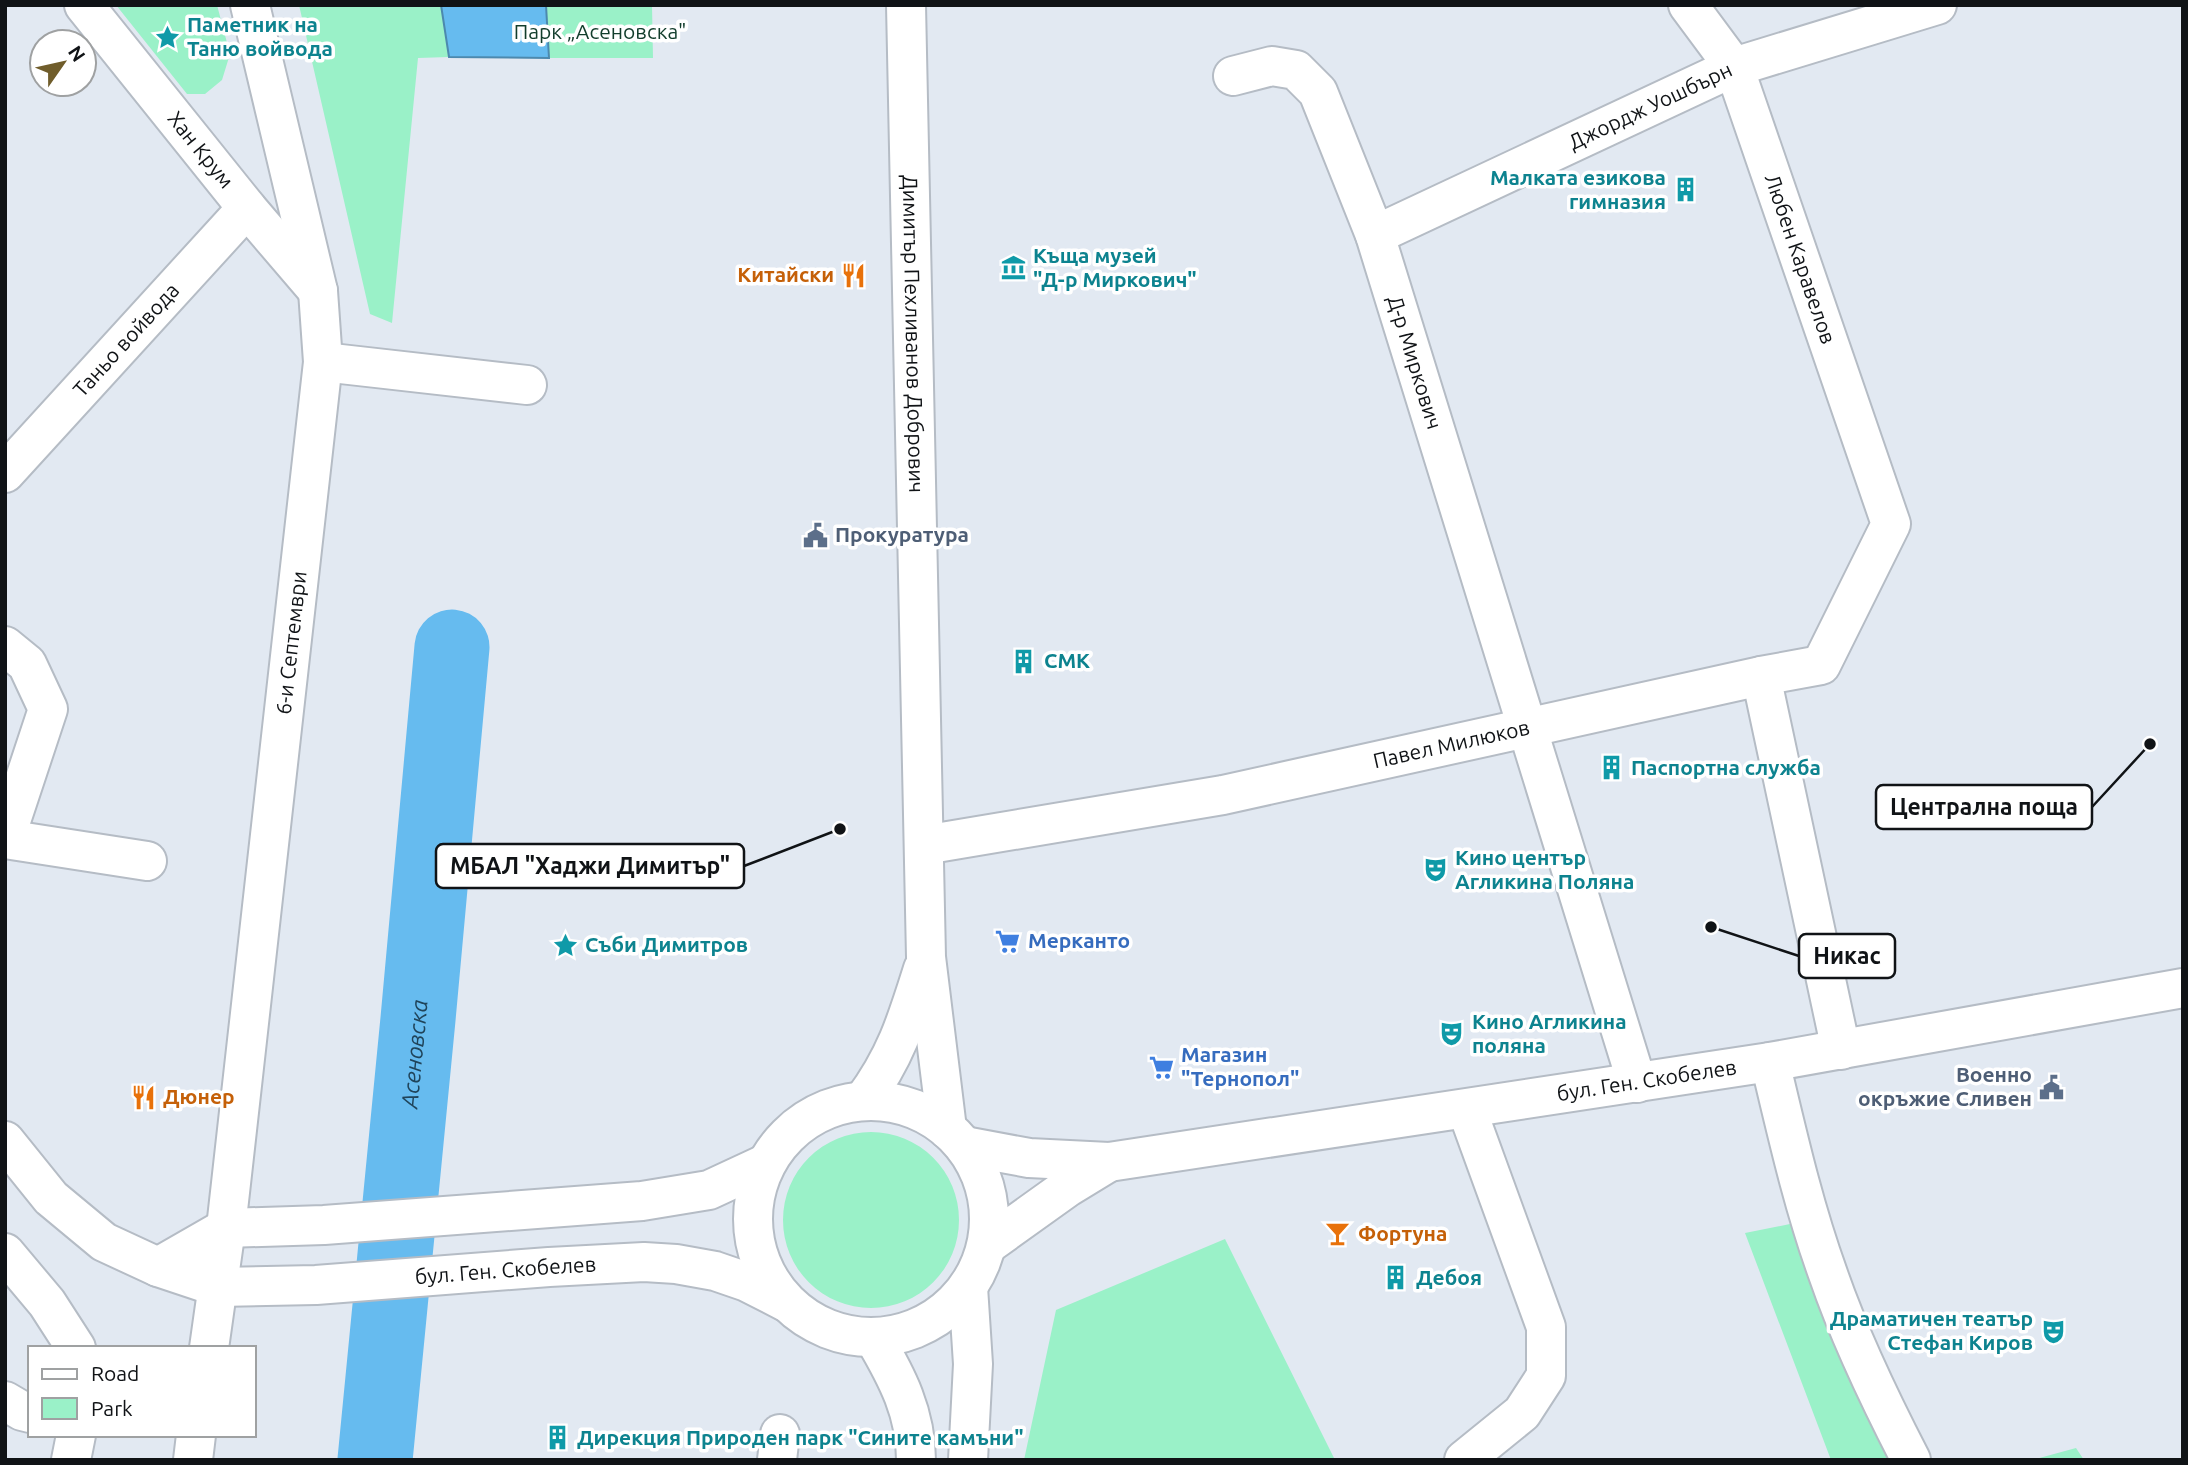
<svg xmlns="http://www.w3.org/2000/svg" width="2188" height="1465" viewBox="0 0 2188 1465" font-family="Ubuntu,sans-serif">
	<rect width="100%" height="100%" fill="#e2e9f2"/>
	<!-- green -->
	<path fill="#9af1c8" d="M116,5H217L230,54L222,80L205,94H187Z
		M299,5H441L449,57L418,58L392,323L370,314Z
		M546,5H652L653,58H549Z
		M783 1220a88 88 0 1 1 176 0a88 88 0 1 1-176 0Z
		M1790,1224L1878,1440L1891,1460H1831L1745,1233Z
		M1225,1239L1335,1460H1024L1056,1310Z
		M2076,1448L2084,1460H2032Z"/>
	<!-- water -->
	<path fill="#66bbef" stroke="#4c89ae" stroke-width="2" d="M441,5H546L549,58L449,57Z"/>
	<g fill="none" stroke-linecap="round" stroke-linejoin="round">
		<!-- river -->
		<path stroke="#66bbef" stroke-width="75" id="s1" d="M375,1460L418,1019L452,647"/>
		<defs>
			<g id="minor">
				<path id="s2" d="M84,5L247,208L318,291"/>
				<path id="s3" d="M1233,76L1272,66L1296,70L1318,92L1375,235L1637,1083"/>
				<path id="s4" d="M1375,235L1734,67L1937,5"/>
				<path d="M323,362L527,385"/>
				<path id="s5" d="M5,473L247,208"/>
				<path d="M5,646L27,664L48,709L5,839"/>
				<path d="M1761,676L1841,1050"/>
				<path d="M5,839L147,861"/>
				<path id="s6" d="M924,845L1223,795L1761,676L1821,665L1891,524L1734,67L1688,5"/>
				<path d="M1770,1062C1787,1133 1803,1205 1828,1274C1850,1338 1880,1400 1911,1460"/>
				<path id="s7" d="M5,1141L51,1198L104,1242L158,1267L218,1287L316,1285L549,1267L644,1262L676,1264L715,1271L747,1282L786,1302"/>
				<path id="s8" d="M964,1146L1029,1158L1109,1162L1770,1062L2183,988"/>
				<path d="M987,1245L1068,1187L1109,1162"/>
				<path d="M5,1253L47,1303L76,1348"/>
				<path d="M158,1267L226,1228L324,1225L642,1201L709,1190L765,1164"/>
				<path d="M5,1401L22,1411L30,1413"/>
				<path d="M71,1460L76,1435"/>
				<path d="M777,1460L780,1434"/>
				<path d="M1464,1460L1522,1413L1546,1376V1327L1467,1110"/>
			</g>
			<g id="major">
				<path id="s9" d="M906,5L926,957L947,1129"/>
				<circle cx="871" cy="1219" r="118"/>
				<path d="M863,1101C896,1057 907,1020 923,969"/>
				<path d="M874,1338C897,1377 916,1413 916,1460"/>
				<path id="s10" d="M209,1348L226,1228L323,362L318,291L250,5"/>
				<path d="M193,1460L196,1435"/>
				<path d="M968,1460L973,1364L968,1287"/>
			</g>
		</defs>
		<!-- minor casing -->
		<use href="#minor" stroke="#b5bcc5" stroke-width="42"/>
		<!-- major casing -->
		<use href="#major" stroke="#b5bcc5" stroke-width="42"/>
		<!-- minor -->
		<use href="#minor" stroke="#fff" stroke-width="38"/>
		<!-- major -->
		<use href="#major" stroke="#fff" stroke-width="38"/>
	</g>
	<!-- icons -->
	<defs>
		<symbol id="sight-bare" viewBox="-9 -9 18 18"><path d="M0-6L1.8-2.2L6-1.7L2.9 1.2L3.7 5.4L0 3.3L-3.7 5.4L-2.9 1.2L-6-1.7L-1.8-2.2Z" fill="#0f9aa8" stroke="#fff" stroke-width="2.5" paint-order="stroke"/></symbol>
		<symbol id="building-bare" viewBox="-9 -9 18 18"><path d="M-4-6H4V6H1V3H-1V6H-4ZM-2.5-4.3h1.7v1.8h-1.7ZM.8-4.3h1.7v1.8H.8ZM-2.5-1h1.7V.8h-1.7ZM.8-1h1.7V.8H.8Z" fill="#0f9aa8" stroke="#fff" stroke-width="2.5" paint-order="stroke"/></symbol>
		<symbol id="museum-bare" viewBox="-9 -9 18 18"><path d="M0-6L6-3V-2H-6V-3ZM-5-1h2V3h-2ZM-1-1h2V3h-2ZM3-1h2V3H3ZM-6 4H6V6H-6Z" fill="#0f9aa8" stroke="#fff" stroke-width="2.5" paint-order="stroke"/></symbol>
		<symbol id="restaurant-bare" viewBox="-9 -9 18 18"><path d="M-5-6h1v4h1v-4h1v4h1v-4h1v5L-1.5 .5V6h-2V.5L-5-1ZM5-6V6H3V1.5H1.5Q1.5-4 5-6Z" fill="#e8710a" stroke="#fff" stroke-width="2.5" paint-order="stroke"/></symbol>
		<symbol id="civic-bare" viewBox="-9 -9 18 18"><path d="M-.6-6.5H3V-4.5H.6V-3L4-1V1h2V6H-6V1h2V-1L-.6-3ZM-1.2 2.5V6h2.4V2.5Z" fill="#5c6f8a" stroke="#fff" stroke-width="2.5" paint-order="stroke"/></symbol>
		<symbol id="theatre-bare" viewBox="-9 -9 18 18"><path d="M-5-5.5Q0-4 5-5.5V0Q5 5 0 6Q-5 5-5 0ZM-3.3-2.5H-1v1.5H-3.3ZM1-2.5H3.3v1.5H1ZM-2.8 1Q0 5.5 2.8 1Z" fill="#0f9aa8" stroke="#fff" stroke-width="2.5" paint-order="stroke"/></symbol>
		<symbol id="supermarket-bare" viewBox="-9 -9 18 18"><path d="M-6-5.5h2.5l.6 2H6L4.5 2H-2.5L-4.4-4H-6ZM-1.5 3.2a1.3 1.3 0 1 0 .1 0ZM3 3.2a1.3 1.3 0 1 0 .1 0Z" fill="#3f7fe0" stroke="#fff" stroke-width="2.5" paint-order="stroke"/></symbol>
		<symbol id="bar-bare" viewBox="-9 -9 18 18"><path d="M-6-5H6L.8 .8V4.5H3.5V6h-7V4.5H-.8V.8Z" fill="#e8710a" stroke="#fff" stroke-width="2.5" paint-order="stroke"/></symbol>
	</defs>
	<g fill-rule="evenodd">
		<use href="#sight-bare" x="150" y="20" width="35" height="35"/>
		<use href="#building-bare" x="1668" y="172" width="35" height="35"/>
		<use href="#museum-bare" x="996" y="250" width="35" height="35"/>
		<use href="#restaurant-bare" x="836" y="258" width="35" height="35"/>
		<use href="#civic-bare" x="798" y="518" width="35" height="35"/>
		<use href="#building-bare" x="1006" y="644" width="35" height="35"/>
		<use href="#building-bare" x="1594" y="750" width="35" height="35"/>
		<use href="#theatre-bare" x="1418" y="852" width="35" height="35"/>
		<use href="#supermarket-bare" x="990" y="924" width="35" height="35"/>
		<use href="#sight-bare" x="548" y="928" width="35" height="35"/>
		<use href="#theatre-bare" x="1434" y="1016" width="35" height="35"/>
		<use href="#supermarket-bare" x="1144" y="1050" width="35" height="35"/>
		<use href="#civic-bare" x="2034" y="1070" width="35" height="35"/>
		<use href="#restaurant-bare" x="126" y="1080" width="35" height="35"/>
		<use href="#bar-bare" x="1320" y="1216" width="35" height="35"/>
		<use href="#building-bare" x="1378" y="1260" width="35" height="35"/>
		<use href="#theatre-bare" x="2036" y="1314" width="35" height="35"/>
		<use href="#building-bare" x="540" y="1420" width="35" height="35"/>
	</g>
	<g text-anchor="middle" stroke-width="7" stroke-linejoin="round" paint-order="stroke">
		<!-- culture labels -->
		<g font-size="21" font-weight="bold" fill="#0d838f" stroke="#fff" text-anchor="start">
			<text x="187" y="32">Паметник на<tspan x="187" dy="24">Таню войвода</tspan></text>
			<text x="1666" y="185" text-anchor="end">Малката езикова<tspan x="1666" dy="24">гимназия</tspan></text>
			<text x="1033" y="263">Къща музей<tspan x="1033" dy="24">"Д-р Миркович"</tspan></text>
			<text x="1044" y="668">СМК</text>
			<text x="1631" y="775">Паспортна служба</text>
			<text x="1455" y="865">Кино център<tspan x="1455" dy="24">Агликина Поляна</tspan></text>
			<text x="585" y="952">Съби Димитров</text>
			<text x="1472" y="1029">Кино Агликина<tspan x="1472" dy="24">поляна</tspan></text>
			<text x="1416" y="1285">Дебоя</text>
			<text x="2033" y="1326" text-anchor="end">Драматичен театър<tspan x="2033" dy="24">Стефан Киров</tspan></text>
			<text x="577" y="1445">Дирекция Природен парк "Сините камъни"</text>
		</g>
		<!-- park labels -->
		<g font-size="21" fill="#123d2c" stroke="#fff">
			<text x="600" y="39">Парк „Асеновска"</text>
		</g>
		<!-- street labels -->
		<g font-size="21" fill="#101316" stroke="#fff">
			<text dy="7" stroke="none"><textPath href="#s4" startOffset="304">Джордж Уошбърн</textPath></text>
			<text dy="7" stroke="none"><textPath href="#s2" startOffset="186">Хан Крум</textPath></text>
			<text transform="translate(1800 259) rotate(71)" y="7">Любен Каравелов</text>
			<text dy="7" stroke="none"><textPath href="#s9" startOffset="329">Димитър Пехливанов Добрович</textPath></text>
			<text dy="7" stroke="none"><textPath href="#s5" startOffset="180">Таньо войвода</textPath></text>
			<text dy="7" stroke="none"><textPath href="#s3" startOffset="383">Д-р Миркович</textPath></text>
			<text dy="7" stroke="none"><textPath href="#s10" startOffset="710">6-и Септември</textPath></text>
			<text dy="7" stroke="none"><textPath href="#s6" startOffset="537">Павел Милюков</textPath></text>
			<text dy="7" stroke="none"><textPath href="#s8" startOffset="690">бул. Ген. Скобелев</textPath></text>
			<text dy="7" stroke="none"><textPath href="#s7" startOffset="553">бул. Ген. Скобелев</textPath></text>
		</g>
		<!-- food labels -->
		<g font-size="21" font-weight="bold" fill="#c56008" stroke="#fff" text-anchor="start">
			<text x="834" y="282" text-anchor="end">Китайски</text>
			<text x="163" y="1104">Дюнер</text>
			<text x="1358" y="1241">Фортуна</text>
		</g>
		<!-- service labels -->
		<g font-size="21" font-weight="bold" fill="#4e5e75" stroke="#fff" text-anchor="start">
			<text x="835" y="542">Прокуратура</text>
			<text x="2032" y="1082" text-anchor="end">Военно<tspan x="2032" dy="24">окръжие Сливен</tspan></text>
		</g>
		<!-- shop labels -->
		<g font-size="21" font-weight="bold" fill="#366cbe" stroke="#fff" text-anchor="start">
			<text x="1028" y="948">Мерканто</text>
			<text x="1181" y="1062">Магазин<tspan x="1181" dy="24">"Тернопол"</tspan></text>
		</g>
		<!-- water labels -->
		<g font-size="23" font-style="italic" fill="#20445a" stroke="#fff">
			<text dy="8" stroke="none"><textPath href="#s1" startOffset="408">Асеновска</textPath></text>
		</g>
	</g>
	<!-- callouts -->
	<path fill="none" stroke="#101316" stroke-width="2.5" d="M2150 744L2092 807M840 829L744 866M1711 927L1799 956"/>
	<g fill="#101316" stroke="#fff" stroke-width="2.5">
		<circle cx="2150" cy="744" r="7"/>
		<circle cx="840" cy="829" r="7"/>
		<circle cx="1711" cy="927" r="7"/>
	</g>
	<g fill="#fff" stroke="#101316" stroke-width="2.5">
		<rect x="1876" y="785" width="216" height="44" rx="7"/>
		<rect x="436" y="844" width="308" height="44" rx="7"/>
		<rect x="1799" y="934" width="96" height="44" rx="7"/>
	</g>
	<g font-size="23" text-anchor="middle" font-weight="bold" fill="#101316">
		<text x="1984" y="815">Централна поща</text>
		<text x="590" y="874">МБАЛ "Хаджи Димитър"</text>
		<text x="1847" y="964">Никас</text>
	</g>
	<!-- border -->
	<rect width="2188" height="1465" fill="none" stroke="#101316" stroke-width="14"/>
	<!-- legend -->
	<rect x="28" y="1346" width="228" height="91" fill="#ffffff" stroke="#9fa1a2" stroke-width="2"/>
	<rect x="42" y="1369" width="35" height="10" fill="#ffffff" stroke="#9fa1a2" stroke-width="2"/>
	<text x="91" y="1381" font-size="21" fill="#101316">Road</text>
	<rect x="42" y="1398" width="35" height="21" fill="#9af1c8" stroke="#9fa1a2" stroke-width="2"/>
	<text x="91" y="1416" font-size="21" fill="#101316">Park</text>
	<!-- north arrow -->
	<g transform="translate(63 63) rotate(56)"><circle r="33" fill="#ffffff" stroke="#9fa1a2" stroke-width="2"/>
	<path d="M0-5L12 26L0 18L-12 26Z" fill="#705d2b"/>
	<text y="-10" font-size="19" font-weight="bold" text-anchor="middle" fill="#101316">N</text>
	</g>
</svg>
